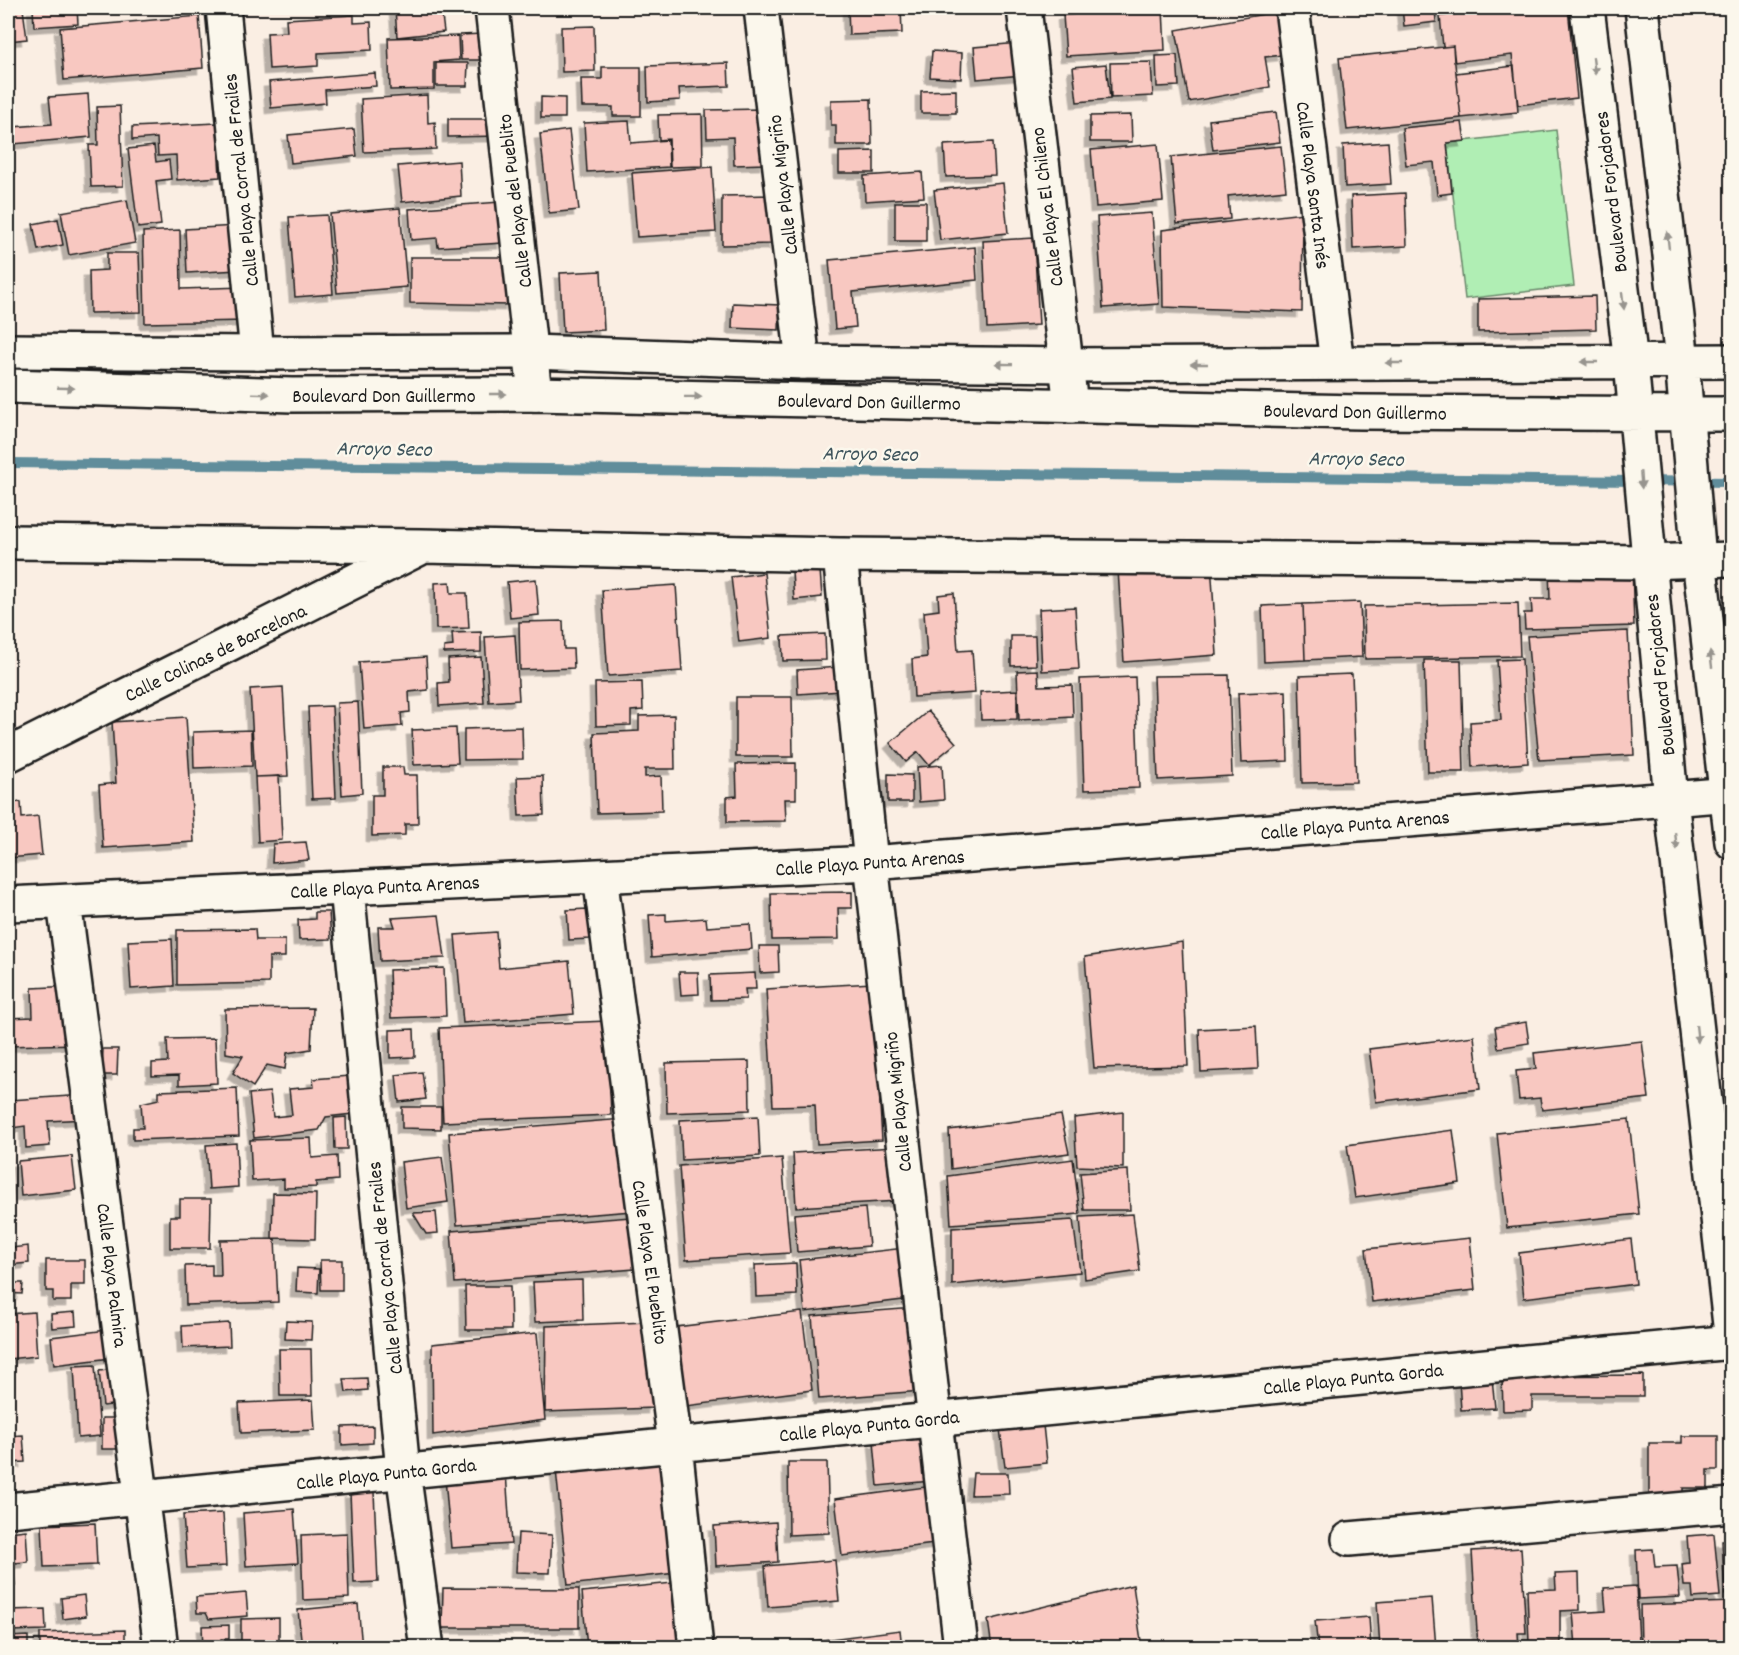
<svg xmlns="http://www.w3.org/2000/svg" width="1739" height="1655" viewBox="0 0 1739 1655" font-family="Dekko,sans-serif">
	<defs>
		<filter id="shadow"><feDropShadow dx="-5.5" dy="5.5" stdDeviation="0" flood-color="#0004"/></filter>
	</defs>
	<rect width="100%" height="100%" fill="#faeee3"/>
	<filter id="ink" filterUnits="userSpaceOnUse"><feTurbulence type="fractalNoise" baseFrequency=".0167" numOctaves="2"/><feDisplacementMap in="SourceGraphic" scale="12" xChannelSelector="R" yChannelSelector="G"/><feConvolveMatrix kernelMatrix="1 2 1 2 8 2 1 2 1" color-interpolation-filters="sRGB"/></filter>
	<g filter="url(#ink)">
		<!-- green -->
		<path fill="#b0eeb4" stroke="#668568" stroke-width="1.5" d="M1556,130L1574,286L1465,299L1447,143Z"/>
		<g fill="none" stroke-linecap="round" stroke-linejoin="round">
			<!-- stream -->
			<path stroke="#608d9b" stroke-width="10" d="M8,463L1732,482"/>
		</g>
		<!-- building -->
		<path fill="#f8c8c1" stroke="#1c1c1c" stroke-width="1.5" filter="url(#shadow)" d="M33,8H77L78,24L34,27Z
			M395,8H441L444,32L397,37Z
			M848,8H901L902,33L849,35Z
			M1402,8H1435L1436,22L1404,26Z
			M1439,8H1519L1440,16Z
			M1519,8H1568L1577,98L1518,105L1512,55L1454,62L1453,46L1443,47L1440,16Z
			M23,9L27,39L8,41V11Z
			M1163,9L1165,50L1066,56L1063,15Z
			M1275,12L1283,55L1265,57L1270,87L1189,102L1176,30Z
			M354,15V23L371,22L372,50L318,53V66L269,69L267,33L287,32L286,19Z
			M199,16L203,68L64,80L60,28Z
			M594,26L595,71L562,72L561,27Z
			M483,34V60H461L460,35Z
			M458,36L459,60L434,62V89L390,90L388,38Z
			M1019,43L1023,75L977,79L974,47Z
			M1453,46L1461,118L1347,130L1339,58Z
			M932,51L962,53L961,79L930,77Z
			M1177,55L1179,86L1157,87L1156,56Z
			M1151,62L1153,96L1111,98L1110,63Z
			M436,63H468L467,86H436Z
			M728,63L729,86L679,88L680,100L648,102L647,66Z
			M1106,64L1110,99L1077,102L1073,67Z
			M1514,66L1518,112L1461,118L1456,73Z
			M602,67H641V116H613V107H582L581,79H602Z
			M375,73L376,86L325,90L326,103L271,108L269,82Z
			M956,90V113H921V91Z
			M88,94L91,137L13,144L12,127L52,124L49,97Z
			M427,95L428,123L435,122L436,149L364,152L361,99Z
			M541,97L565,98V118H541Z
			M871,99L872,145H836V125H831V100Z
			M120,106L123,186L91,187L89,145H98L97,107Z
			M762,109L765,164L734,165L733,137L707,138L706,110Z
			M1276,112L1280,142L1213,150L1209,120Z
			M702,114L703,166L670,167L669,139L659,140L658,115Z
			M1131,115L1132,142H1090V116Z
			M448,119H499L500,136L448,137Z
			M629,121L631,143L668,140L669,167L587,172L584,123Z
			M1462,122L1465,141L1447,143L1452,193L1437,195L1434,162L1406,165L1402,128Z
			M217,123L220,177L177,180L176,155L158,156L157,138L132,140V127Z
			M354,129L357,156L291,163L288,135Z
			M569,130L579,210L549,213L540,134Z
			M993,142L995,175L946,177L944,145Z
			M1388,142L1391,184L1345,187L1343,145Z
			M1158,144L1163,201L1096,207L1091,150Z
			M154,146L156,162L169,160L171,179L156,181L161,225L138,228L128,149Z
			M1281,146L1286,190L1228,196L1230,219L1177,224L1171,157Z
			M874,151V173H839V152Z
			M459,161L461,196L402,202L398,166Z
			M712,167L716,232L637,237L632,173Z
			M922,172L924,197L865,201L864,176Z
			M1003,183L1008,233L940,240L934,190Z
			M1405,193L1407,246L1353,249L1351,196Z
			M773,195L774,244L722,245V196Z
			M127,200L135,243L69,255L61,212Z
			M500,202L503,243L438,247L437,238L411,240L409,209Z
			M895,202H926V241H895Z
			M400,208L407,287L337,293L330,214Z
			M1152,213L1159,304L1103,308L1097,217Z
			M1303,213L1302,312L1163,307L1162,230Z
			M327,215L333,294L295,297L289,217Z
			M58,219L63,245L38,250L33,224Z
			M236,226L238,270L187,273L185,229Z
			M180,230L181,289L245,287L246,321L145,323L143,232Z
			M1034,238L1039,325L987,328L983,241Z
			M975,247L977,280L853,292L856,327L835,329L829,260Z
			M107,253H139L141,312L90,313L89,271L107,270Z
			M410,257H510V305L410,303Z
			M601,271L604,330L563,332L560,273Z
			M1595,296L1596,329L1478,332V299Z
			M733,303L780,305L779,330L732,328Z
			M1211,563L1217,655L1124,662L1118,570Z
			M1632,567L1634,626L1525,629L1524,613H1532L1531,599H1550L1549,570Z
			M820,570L822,597L794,600L792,572Z
			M764,573L771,638L739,642L731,577Z
			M536,579L539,615L510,618L507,582Z
			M450,582L451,593H467L469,628L436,629L435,583Z
			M676,585L682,671L608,676L602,590Z
			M954,593L958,651L972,650L975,693L914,697L912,659L927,657L924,612L939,610L938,595Z
			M1360,602L1362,657L1305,660L1303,604Z
			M1518,603L1520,656L1365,659L1364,606Z
			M1303,604L1305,660L1264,662L1262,606Z
			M1075,607L1079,669L1042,671L1039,609Z
			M563,621L564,649H573L574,668L520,670L519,622Z
			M1628,631L1634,755L1539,760L1527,636Z
			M481,632V652L444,653V647L453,646L452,633Z
			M825,634L826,660L783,661L782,636Z
			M515,635L519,700L489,702L485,637Z
			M1011,636H1035L1036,665L1011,666Z
			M426,657L428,690L409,692L410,712L401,713L402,726L364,729L359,662Z
			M481,657L484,703L439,706L438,683L449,682L448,659Z
			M1522,659L1528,763L1472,767L1470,722L1501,720L1497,660Z
			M1424,660H1461L1464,772H1428Z
			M839,667L841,691L798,694L797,670Z
			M1038,670L1039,686L1072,685L1073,717L1019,720L1017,671Z
			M1352,674L1356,782L1302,783L1299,676Z
			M1229,675L1232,776L1158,780L1154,676Z
			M1135,677L1139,788L1084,790L1080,679Z
			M642,682L643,710L631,711V725L596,726L595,683Z
			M283,687L288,776L255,777L250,689Z
			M1017,690V719L981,720L980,692Z
			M1286,691L1288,761L1241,763L1238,693Z
			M736,697H792L793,757H736Z
			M358,702L362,793L342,795L337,703Z
			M332,706L336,798L312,799L308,707Z
			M928,711L956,743L929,765L918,752L906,762L890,743Z
			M674,715L675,769H645V777L661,776L662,811L597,813L594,733L639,731V716Z
			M186,717L194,842L103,848L99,785L116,783L112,722Z
			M522,727L523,759L464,760V729Z
			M456,728L458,763L414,765L412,730Z
			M251,730L252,766L194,768L193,732Z
			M796,763V799H785L786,821L727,822V797L737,796L736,764Z
			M942,765L944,800L919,802L917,767Z
			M383,767H403L404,775H417L418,824H405V835L372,836V795H383Z
			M888,774L912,775V802H888Z
			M279,776L282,840L258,842L255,777Z
			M543,776L544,815L519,816L517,777Z
			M21,802L22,818L38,816L42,855L8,858V803Z
			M306,842L309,860L272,863L273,844Z
			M852,892V908H838L839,939L772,940L771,893Z
			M588,909L590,939L569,940L567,910Z
			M315,912H329L331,939L299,940L298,920L315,919Z
			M666,914V921L706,918L707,927L750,924L752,949L652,957L649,915Z
			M439,915L445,958L380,961L378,927H395L392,918Z
			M255,929L256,940H285V957H269V983L177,985V930Z
			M496,932L499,968L569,961L574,1014L463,1023L455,935Z
			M172,939L174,986L131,989L128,941Z
			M1182,942L1188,1066L1094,1068L1085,957Z
			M759,946H778L779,972L760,973Z
			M444,968L446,1016L391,1018L389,970Z
			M679,972H698L699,994L681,995Z
			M755,973L756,989H745L746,999L711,1000L710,975Z
			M873,983L882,1140L817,1144L815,1105L773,1106L766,989Z
			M73,986L75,1044L8,1046V1018L33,1017L32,988Z
			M313,1008L311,1049L287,1053L285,1069L267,1065L253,1087L233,1073L243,1056L226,1053L225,1009Z
			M607,1021L611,1115L443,1122L439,1028Z
			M1526,1022L1529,1043L1498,1048L1495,1027Z
			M1256,1026L1258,1069L1201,1072L1199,1029Z
			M414,1029L415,1057L390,1058V1030Z
			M1474,1036L1480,1089L1376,1102L1369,1049Z
			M215,1038L217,1083L179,1085V1075L152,1076V1063L168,1062L167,1039Z
			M1642,1041L1649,1098L1542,1110L1540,1098L1519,1100L1516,1071L1536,1069L1534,1053Z
			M103,1049H118L117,1075H102Z
			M749,1061L750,1110L667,1113L666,1063Z
			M422,1072L426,1099L399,1102L396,1075Z
			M349,1076L353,1114L326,1117L319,1130L254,1138L249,1094L270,1092L273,1117L292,1115L289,1089L314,1087L313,1079Z
			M237,1088L239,1136L133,1140V1128H143L141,1103L159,1099V1091Z
			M85,1095L86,1119L48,1121L50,1146L26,1148L25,1126L12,1128L10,1100Z
			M402,1107H441V1129L402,1128Z
			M1123,1112V1168L1077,1166L1074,1118Z
			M1061,1115L1069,1153L951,1169L949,1130Z
			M758,1116L760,1156L682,1160L680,1120Z
			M346,1117L347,1149H335L334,1118Z
			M624,1119L632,1211L457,1225L449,1133Z
			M1629,1119L1639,1214L1507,1228L1497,1133Z
			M1453,1130L1460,1183L1355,1198L1347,1145Z
			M311,1138L312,1158L337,1156L338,1180L316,1182V1187L284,1188V1179L252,1181L250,1140Z
			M236,1143L238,1187L209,1189L206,1145Z
			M895,1147L898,1201L796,1207L793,1153Z
			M72,1156L76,1190L21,1196L18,1161Z
			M442,1157L448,1202L406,1208L401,1162Z
			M782,1158L790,1253L686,1260L679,1166Z
			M1073,1159L1080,1214L951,1224L948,1176Z
			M1128,1170L1130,1210H1084L1080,1173Z
			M273,1193L316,1194L315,1239L272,1238Z
			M180,1199H211L210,1248H170V1216H180Z
			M865,1208L869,1246L797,1252L794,1214Z
			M436,1212L438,1233L426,1234L413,1213Z
			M1133,1214L1140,1271L1085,1279L1080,1217Z
			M631,1217L635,1269L455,1283L451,1231Z
			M1073,1220L1080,1272L952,1285V1228Z
			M8,1232L11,1248L28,1246L29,1263L8,1265Z
			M1470,1238L1475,1290L1372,1302L1366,1249Z
			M275,1239L278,1302L186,1305L185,1266L212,1265V1276H221L220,1240Z
			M1631,1239L1636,1284L1524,1298L1519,1253Z
			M905,1248L911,1299L805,1312L799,1260Z
			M46,1260H85V1285H71V1301H53V1291H46Z
			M320,1260H342V1290H321Z
			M796,1263L797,1295L756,1297L755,1265Z
			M297,1268L319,1269L318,1293L296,1292Z
			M582,1280L583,1320L535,1322L533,1282Z
			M8,1283H23L22,1294L8,1293Z
			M465,1286H510L511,1330H466Z
			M915,1308L922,1391L819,1399L812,1316Z
			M34,1312L37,1356L8,1359V1314Z
			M75,1312L76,1326L52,1328L51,1314Z
			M802,1312L812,1390L686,1406L676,1327Z
			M286,1321L312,1322L311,1340L285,1339Z
			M648,1322L653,1408L545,1412L546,1326Z
			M229,1323L230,1346L183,1348L182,1326Z
			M115,1329L119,1357L54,1365L51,1337Z
			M537,1333L545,1420L433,1435L432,1344Z
			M279,1349H311L312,1396H280Z
			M8,1365H12L13,1405H8Z
			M95,1365L100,1436L78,1438L74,1366Z
			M116,1369L120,1404L103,1406L99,1371Z
			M1643,1375V1396H1532V1410L1503,1411L1502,1376Z
			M367,1378L368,1390L346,1392L344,1379Z
			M1492,1378L1495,1408L1461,1410L1459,1381Z
			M313,1400L315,1430L241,1433L239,1403Z
			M102,1418H119V1449H102Z
			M1043,1425L1047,1463L1005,1467L1000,1429Z
			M373,1426V1443L342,1445V1427Z
			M23,1435L25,1462L8,1463V1436Z
			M1682,1436H1718V1470H1708V1488H1683V1502L1649,1501V1443H1682Z
			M926,1437L931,1481L878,1486L874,1442Z
			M664,1459L676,1573L568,1585L556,1470Z
			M788,1462H827L829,1533L789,1535Z
			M506,1473L511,1544L451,1548L445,1478Z
			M973,1473H1008L1009,1494L971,1495Z
			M933,1486L941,1543L842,1556L835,1499Z
			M374,1492L378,1582L354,1583L350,1493Z
			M294,1509L298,1563L246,1566L243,1513Z
			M223,1513L226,1566L187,1568L183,1515Z
			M776,1522L778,1562L716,1566L714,1526Z
			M95,1523L97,1565L44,1567L42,1525Z
			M26,1530L28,1562L13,1563L15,1586H8V1532Z
			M347,1533L349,1598L303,1600L301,1535Z
			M518,1533L552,1535L550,1573L516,1572Z
			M1714,1534L1720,1596L1693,1598L1692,1586H1684L1682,1564L1689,1563L1687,1536Z
			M1722,1541H1732V1595H1725Z
			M1521,1548L1526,1633H1518L1519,1648H1478L1472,1551Z
			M1653,1549L1655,1567L1677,1566L1680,1597L1638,1599L1636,1550Z
			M835,1560L839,1601L768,1607L765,1566Z
			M1579,1573L1580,1610L1560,1611V1642L1529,1643L1527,1590L1556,1589L1555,1574Z
			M673,1583L679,1648H587L582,1592Z
			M1133,1585L1142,1648H992L988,1620Z
			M1636,1586L1639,1642L1576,1646L1573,1613L1606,1611L1604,1588Z
			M443,1588L579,1589V1628H442Z
			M246,1593L248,1616L209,1619L206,1613H197L196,1597Z
			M84,1595L86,1616L63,1619L61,1598Z
			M1432,1598L1436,1648H1380L1377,1602Z
			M1732,1602V1642L1641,1644L1640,1605Z
			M358,1604L362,1648H302L298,1610Z
			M45,1609L46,1630L8,1631V1610Z
			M1369,1617L1371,1648H1318L1315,1621Z
			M279,1618V1648H241V1619Z
			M229,1625V1639H221V1648H203L202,1626Z
			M125,1630V1648H40V1633Z
			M900,1630L902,1648H760Z
			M28,1636V1648H8V1637Z"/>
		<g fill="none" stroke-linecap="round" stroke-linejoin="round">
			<defs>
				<path id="minor" d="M223,8L257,353
					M492,8L535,394
					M761,8L803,362
					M1024,8L1071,406
					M1292,8L1337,363
					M8,542L422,546L840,555L1647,562L1732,559
					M840,555L871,863L961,1648
					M8,755L418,549
					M600,876L675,1444L696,1648
					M347,888L403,1471L427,1648
					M64,902L161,1648
					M8,904L871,863L1732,794
					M8,1510L1732,1342
					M1349,1539L1732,1505"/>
				<path id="tertiary" d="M1587,8L1631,362
					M1642,8L1682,361"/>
				<path id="secondary" d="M8,351L257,353L532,352L803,362L1065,365L1732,361
					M1682,361L1699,559L1732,842
					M1631,362L1671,799L1732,1343
					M8,386L292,395L535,394L1360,412L1732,414"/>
			</defs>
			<!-- minor casing -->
			<use href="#minor" stroke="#1c1c1c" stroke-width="38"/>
			<!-- tertiary casing -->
			<use href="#tertiary" stroke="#1c1c1c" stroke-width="38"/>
			<!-- secondary casing -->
			<use href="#secondary" stroke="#1c1c1c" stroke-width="38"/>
			<!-- minor -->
			<use href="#minor" stroke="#fbf7ec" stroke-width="33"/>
			<!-- tertiary -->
			<use href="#tertiary" stroke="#fbf7ec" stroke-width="33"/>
			<!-- secondary -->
			<use href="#secondary" stroke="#fbf7ec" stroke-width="33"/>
		</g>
		<!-- one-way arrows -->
		<defs><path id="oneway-solid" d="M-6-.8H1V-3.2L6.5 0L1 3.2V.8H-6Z" transform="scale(1.5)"/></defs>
		<g fill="#97948e">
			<use href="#oneway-solid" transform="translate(1594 66) rotate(83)"/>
			<use href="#oneway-solid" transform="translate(1668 240) rotate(-96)"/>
			<use href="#oneway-solid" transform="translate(1623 301) rotate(83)"/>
			<use href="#oneway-solid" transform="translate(1589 362) rotate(180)"/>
			<use href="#oneway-solid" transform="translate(1394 363) rotate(180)"/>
			<use href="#oneway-solid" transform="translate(1004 364) rotate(-179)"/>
			<use href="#oneway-solid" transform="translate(1199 364) rotate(180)"/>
			<use href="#oneway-solid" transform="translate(66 388) rotate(2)"/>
			<use href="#oneway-solid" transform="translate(261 394) rotate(2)"/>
			<use href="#oneway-solid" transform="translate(498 394)"/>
			<use href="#oneway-solid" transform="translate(693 397) rotate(1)"/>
			<use href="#oneway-solid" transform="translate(1641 480) rotate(85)"/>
			<use href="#oneway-solid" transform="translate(1711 659) rotate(-97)"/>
			<use href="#oneway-solid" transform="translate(1676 841) rotate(84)"/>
			<use href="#oneway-solid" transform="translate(1697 1034) rotate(84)"/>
		</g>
	</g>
	<g text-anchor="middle" stroke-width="5" stroke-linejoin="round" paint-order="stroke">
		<!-- street labels -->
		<g font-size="20" fill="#1c1c1c" stroke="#fbf7ec">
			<text transform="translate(240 180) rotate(-96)" y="7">Calle Playa Corral de Frailes</text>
			<text transform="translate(782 185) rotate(-97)" y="7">Calle Playa Migriño</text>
			<text transform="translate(1314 185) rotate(83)" y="7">Calle Playa Santa Inés</text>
			<text transform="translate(1610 192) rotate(-97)" y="7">Boulevard Forjadores</text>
			<text transform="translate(514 201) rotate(-97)" y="7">Calle Playa del Pueblito</text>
			<text transform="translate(1046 207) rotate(-97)" y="7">Calle Playa El Chileno</text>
			<text x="384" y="402">Boulevard Don Guillermo</text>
			<text transform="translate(869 401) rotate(1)" y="7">Boulevard Don Guillermo</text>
			<text transform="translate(1355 411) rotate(1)" y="7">Boulevard Don Guillermo</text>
			<text transform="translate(215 652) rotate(-26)" y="7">Calle Colinas de Barcelona</text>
			<text transform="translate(1659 675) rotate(-96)" y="7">Boulevard Forjadores</text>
			<text transform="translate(1355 824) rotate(-5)" y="7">Calle Playa Punta Arenas</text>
			<text transform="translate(870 862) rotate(-4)" y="7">Calle Playa Punta Arenas</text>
			<text transform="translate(385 886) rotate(-3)" y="7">Calle Playa Punta Arenas</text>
			<text transform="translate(897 1102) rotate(-96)" y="7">Calle Playa Migriño</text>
			<text transform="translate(651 1262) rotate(82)" y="7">Calle Playa El Pueblito</text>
			<text transform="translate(384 1268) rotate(-96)" y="7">Calle Playa Corral de Frailes</text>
			<text transform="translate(113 1275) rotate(83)" y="7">Calle Playa Palmira</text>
			<text transform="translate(1353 1378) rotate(-6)" y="7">Calle Playa Punta Gorda</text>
			<text transform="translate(869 1425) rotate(-6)" y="7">Calle Playa Punta Gorda</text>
			<text transform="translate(386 1473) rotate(-6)" y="7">Calle Playa Punta Gorda</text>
		</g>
		<!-- water labels -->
		<g font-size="21" font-style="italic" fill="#3e545c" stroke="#fbf7ec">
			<text transform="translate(384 448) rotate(1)" y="7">Arroyo Seco</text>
			<text transform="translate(870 453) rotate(1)" y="7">Arroyo Seco</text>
			<text transform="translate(1356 458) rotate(1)" y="7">Arroyo Seco</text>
		</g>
	</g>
	<!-- margin -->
	<rect width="1739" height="1655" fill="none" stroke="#fbf7ec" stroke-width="30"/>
	<rect x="15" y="15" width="1709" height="1625" fill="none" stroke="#1c1c1c" stroke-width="2" filter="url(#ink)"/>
</svg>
